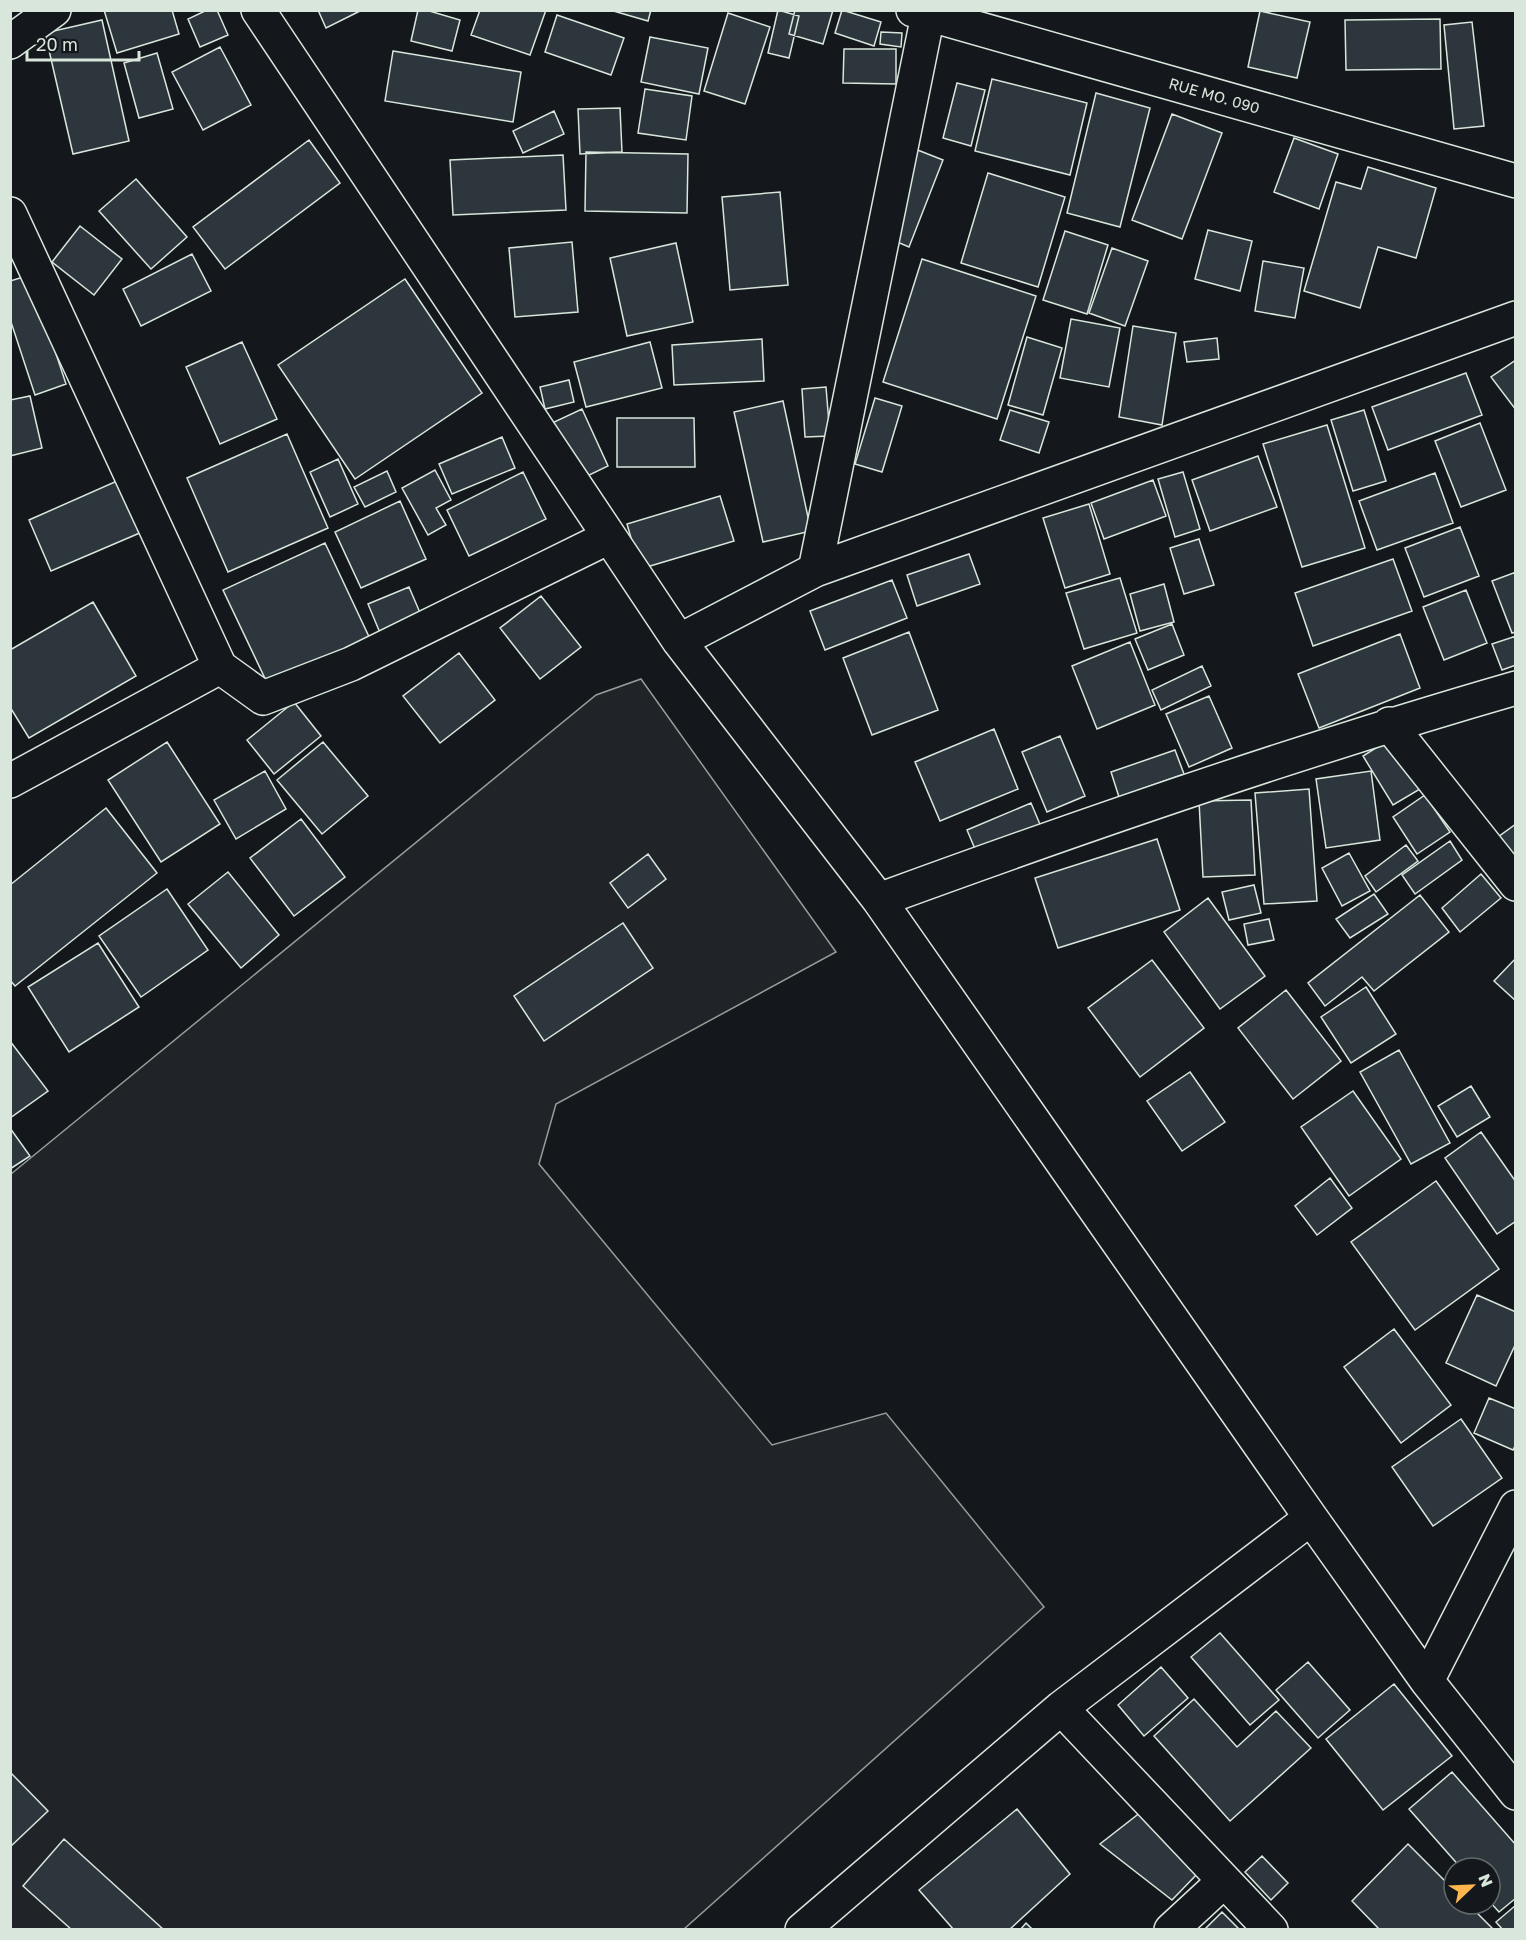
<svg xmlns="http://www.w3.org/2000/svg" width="1526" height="1940" viewBox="0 0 1526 1940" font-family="'Golos Text',sans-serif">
	<rect width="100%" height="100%" fill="#14181c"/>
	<!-- green -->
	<path fill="#202428" stroke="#939e99" stroke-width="1.5" d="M641,679L836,952L556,1104L539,1164L772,1445L886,1413L1044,1607L684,1929L11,1930V1174L596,695Z"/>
	<!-- building -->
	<path fill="#2c363c" stroke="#d8e6dc" stroke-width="1.5" d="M104,10H172L179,34L117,53Z
		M207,10H217L228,35L200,47L188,19Z
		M318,10H362L326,28Z
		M418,10H426L460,20L452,51L411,41Z
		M480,10H546L530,55L471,35Z
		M610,10H651L648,21Z
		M778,10L799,16L789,58L768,53Z
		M795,10H833L823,44L789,34Z
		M842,10L881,22L874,46L835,33Z
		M1260,11L1310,22L1297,78L1248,67Z
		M728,13L770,27L745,104L704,91Z
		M557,15L624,38L611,75L545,52Z
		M1440,19L1441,69L1346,70L1345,20Z
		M102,20L129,141L73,154L45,33Z
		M1472,22L1484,126L1454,129L1444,25Z
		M881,32L902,33L901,47L880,44Z
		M650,37L708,48L699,94L641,82Z
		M220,47L251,105L203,130L172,72Z
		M844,49H896V84L843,83Z
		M393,51L521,72L513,122L385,101Z
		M157,53L173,109L139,118L124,63Z
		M992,79L1087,103L1070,175L975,151Z
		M957,83L985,90L971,146L943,138Z
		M645,89L692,96L686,140L638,133Z
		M1096,93L1150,108L1120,227L1067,213Z
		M620,108L622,152L580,154L578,109Z
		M554,111L564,134L523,153L513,131Z
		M1172,114L1222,133L1182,239L1132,220Z
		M1294,138L1338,154L1319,209L1274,192Z
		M309,140L340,183L225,269L193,227Z
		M910,147L943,160L909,247L876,233Z
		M586,152L688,154L687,213L585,211Z
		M563,155L566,210L453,215L450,160Z
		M1368,167L1436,188L1416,258L1378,247L1360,308L1304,291L1336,182L1361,189Z
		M988,173L1065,197L1038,287L961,263Z
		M136,179L187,237L151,269L99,211Z
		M780,192L788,285L730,290L722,197Z
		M80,226L122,259L94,295L52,262Z
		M1208,230L1252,241L1240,291L1195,279Z
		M1065,231L1108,245L1087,314L1043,300Z
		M572,242L578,312L515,317L509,248Z
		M676,243L693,322L627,336L610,258Z
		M1112,248L1148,261L1125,326L1089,313Z
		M192,254L211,291L141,326L123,289Z
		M922,259L1036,296L997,419L883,382Z
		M1263,261L1304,268L1295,318L1255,311Z
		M30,275L66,384L35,395L10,319V281Z
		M405,279L482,393L355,479L278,365Z
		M1071,319L1120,328L1109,387L1060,378Z
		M1133,326L1176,333L1162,425L1119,417Z
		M1027,337L1062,348L1043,415L1008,405Z
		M1217,338L1219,359L1187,362L1184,342Z
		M762,339L764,381L674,385L672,345Z
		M242,342L277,419L220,444L186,367Z
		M650,342L662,388L586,407L574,362Z
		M1516,360V410L1491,377Z
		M1466,373L1482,415L1388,450L1372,407Z
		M569,380L574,402L545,409L540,387Z
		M826,387L830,436L805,437L802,389Z
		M30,396L42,448L10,456V400Z
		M875,398L902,406L882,472L855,464Z
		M783,401L811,531L763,542L734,412Z
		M582,409L608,466L579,480L552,423Z
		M1010,410L1049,422L1039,453L1000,440Z
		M1364,410L1386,481L1353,491L1331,420Z
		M617,418H694L695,467H617Z
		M1480,423L1506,490L1461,507L1435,441Z
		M1327,425L1365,548L1302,567L1263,444Z
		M287,434L328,528L228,572L187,478Z
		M502,437L515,468L452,494L439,464Z
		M1258,456L1277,507L1210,531L1192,480Z
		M338,459L358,504L330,517L310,472Z
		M435,470L451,500L436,508L446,525L428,535L402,488Z
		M387,471L396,492L365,507L354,487Z
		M523,472L546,519L469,556L447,510Z
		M1183,472L1200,529L1175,537L1158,479Z
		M1435,473L1453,523L1377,550L1359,501Z
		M126,477L149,529L51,571L29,520Z
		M1153,480L1166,516L1104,539L1091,503Z
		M720,496L734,541L640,569L627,524Z
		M400,501L426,559L361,588L335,532Z
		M1089,504L1110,574L1065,588L1043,518Z
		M1460,527L1479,576L1424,597L1405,548Z
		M1199,539L1214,585L1184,594L1170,548Z
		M325,543L371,641L270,689L223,590Z
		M969,554L980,584L917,606L907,575Z
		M1393,559L1412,611L1313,646L1295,593Z
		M1516,572V632L1512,633L1492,581Z
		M1120,578L1137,633L1084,649L1066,593Z
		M892,580L907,618L825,650L810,611Z
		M1164,584L1174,622L1140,631L1130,594Z
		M409,587L424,622L383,640L368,604Z
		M1466,590L1487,643L1444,660L1423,607Z
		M541,596L581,647L540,679L500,628Z
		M93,602L136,676L29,738L10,707V650Z
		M1172,624L1184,655L1148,670L1135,639Z
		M909,632L938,710L872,735L843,658Z
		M1400,634L1420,688L1319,728L1298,674Z
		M1516,636V665L1502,670L1492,644Z
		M1130,642L1155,705L1097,729L1072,666Z
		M459,653L495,700L440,743L403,696Z
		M1202,666L1211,686L1161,710L1152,690Z
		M1209,696L1232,748L1189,767L1166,714Z
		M294,702L321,736L274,774L247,740Z
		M994,729L1018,789L940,821L915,762Z
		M1060,736L1085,796L1047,812L1022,752Z
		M1390,739L1420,789L1393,805L1363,756Z
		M167,742L220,824L161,862L108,780Z
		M323,742L368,796L322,834L277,780Z
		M1175,750L1184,774L1119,797L1111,772Z
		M265,771L286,809L236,839L214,800Z
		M1371,771L1380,840L1326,848L1316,779Z
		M1309,789L1317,901L1264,904L1255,793Z
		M1425,795L1450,832L1417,854L1393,817Z
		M1251,800L1255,875L1203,877L1199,801Z
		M1031,803L1042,829L978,856L967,830Z
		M106,808L157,873L15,986L10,980V885Z
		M301,819L345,877L294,916L250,858Z
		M1516,824V861L1498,837Z
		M1157,839L1180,910L1058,948L1035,878Z
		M1450,841L1462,860L1415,894L1402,875Z
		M1406,845L1418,861L1376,892L1365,876Z
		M1349,853L1370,891L1342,906L1322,868Z
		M648,854L666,879L628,908L610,883Z
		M228,872L279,935L241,968L188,904Z
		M1481,874L1501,898L1460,932L1442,908Z
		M1254,885L1261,913L1229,920L1222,892Z
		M167,889L208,950L141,997L99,936Z
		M1374,894L1388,914L1350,938L1336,919Z
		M1420,895L1449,932L1374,991L1362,977L1325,1006L1308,983Z
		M1208,898L1265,976L1220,1009L1164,932Z
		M1269,919L1274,940L1248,945L1244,924Z
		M623,923L653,968L544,1041L514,996Z
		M98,943L139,1007L69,1052L28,987Z
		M1516,958V1001L1494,981Z
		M1152,960L1204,1028L1140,1077L1088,1008Z
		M1366,987L1396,1034L1351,1063L1321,1017Z
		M1286,990L1341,1061L1293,1099L1238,1028Z
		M10,1041L48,1091L10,1118Z
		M1399,1050L1450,1143L1411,1164L1360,1072Z
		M1190,1072L1225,1122L1182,1151L1147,1101Z
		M1471,1086L1490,1117L1457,1137L1438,1106Z
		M1353,1091L1401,1159L1349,1196L1301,1127Z
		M10,1128L30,1156L10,1169Z
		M1481,1132L1516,1182V1221L1497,1234L1445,1158Z
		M1330,1178L1352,1208L1317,1235L1295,1206Z
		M1436,1181L1499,1269L1415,1330L1351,1242Z
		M1477,1295L1516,1312V1343L1496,1386L1446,1363Z
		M1394,1329L1451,1405L1401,1443L1344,1367Z
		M1489,1398L1516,1409V1444L1513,1450L1474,1433Z
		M1461,1419L1502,1478L1433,1526L1392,1467Z
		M1220,1633L1279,1700L1250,1725L1191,1657Z
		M1308,1662L1350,1710L1318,1738L1276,1690Z
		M1161,1667L1188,1698L1144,1736L1118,1705Z
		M1394,1684L1452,1756L1383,1810L1326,1739Z
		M1194,1699L1237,1747L1276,1711L1311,1748L1230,1821L1154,1736Z
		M10,1772L48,1811L10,1847Z
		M1452,1772L1516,1845V1898L1499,1912L1490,1902V1868H1461L1409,1809Z
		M1017,1809L1070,1874L1009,1930H954L919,1890Z
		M1141,1812L1199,1872L1172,1900L1100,1844Z
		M64,1839L164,1930H72L23,1886Z
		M1408,1844L1454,1890V1904H1468L1493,1929L1380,1930L1352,1901Z
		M1262,1856L1288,1883L1271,1900L1245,1872Z
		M1516,1905V1930H1503L1496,1922Z
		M1222,1912L1240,1930H1204Z
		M1026,1923L1033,1930H1020Z"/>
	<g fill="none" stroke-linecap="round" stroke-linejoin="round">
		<defs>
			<path id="minor" d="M258,10L679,641L879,900L1311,1518L1427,1681L1516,1793
				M913,10L1516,181
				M10,42L54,10
				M10,214L220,667L10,781
				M815,570L928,15
				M679,641L815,570L1516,318
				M220,667L263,698L351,664L609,537
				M1389,724L1516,884
				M879,900C1089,823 1301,750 1516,688
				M1427,1681L1516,1507
				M1061,1708L1311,1518
				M802,1930L1061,1708L1271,1930
				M1171,1930L1224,1881"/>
		</defs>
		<!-- minor casing -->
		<use href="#minor" stroke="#d8e6dc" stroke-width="36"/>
		<!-- minor -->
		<use href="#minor" stroke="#14181c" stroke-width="33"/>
	</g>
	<g text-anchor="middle" stroke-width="4.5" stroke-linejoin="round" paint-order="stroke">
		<!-- street labels -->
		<g font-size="15" fill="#d8e6dc" stroke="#14181c">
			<text transform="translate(1214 96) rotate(16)" y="5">RUE MO. 090</text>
		</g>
	</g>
	<!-- border -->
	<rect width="1526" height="1940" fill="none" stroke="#d8e6dc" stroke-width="24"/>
	<!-- north arrow -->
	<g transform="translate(1472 1886) rotate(67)"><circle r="28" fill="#14181c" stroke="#626a69" stroke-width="1.5"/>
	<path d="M0-4.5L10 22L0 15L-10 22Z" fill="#ffb74d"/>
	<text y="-9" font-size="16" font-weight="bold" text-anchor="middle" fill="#d8e6dc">N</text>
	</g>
	<!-- scale -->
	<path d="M27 51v9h112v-9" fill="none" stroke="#d8e6dc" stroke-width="3"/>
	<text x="36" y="51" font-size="18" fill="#d8e6dc" stroke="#14181c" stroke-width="4.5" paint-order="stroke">20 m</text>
</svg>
